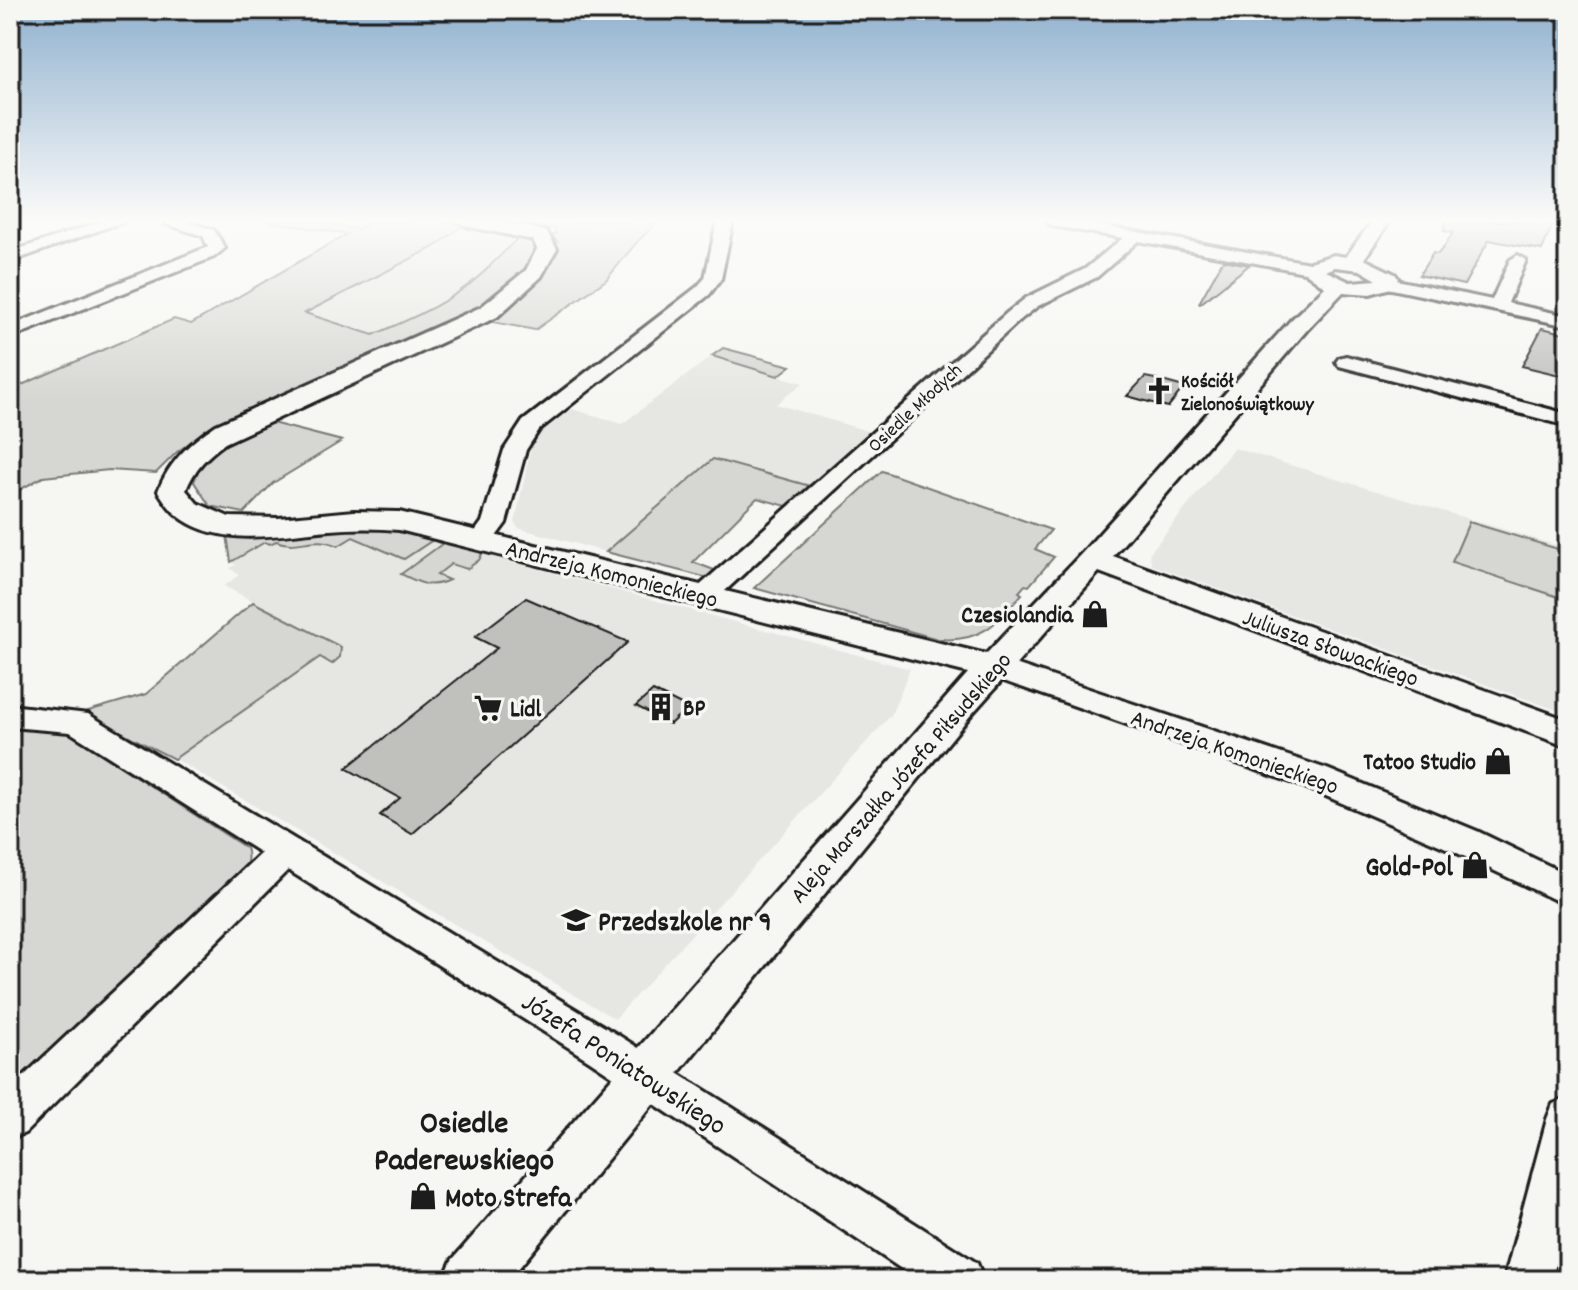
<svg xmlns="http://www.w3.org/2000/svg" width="1578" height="1290" viewBox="0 0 1578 1290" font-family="Dekko,sans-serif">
	<rect width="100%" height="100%" fill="#f6f6f2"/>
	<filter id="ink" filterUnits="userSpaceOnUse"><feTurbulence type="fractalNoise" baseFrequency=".0125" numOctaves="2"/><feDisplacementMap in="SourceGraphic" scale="16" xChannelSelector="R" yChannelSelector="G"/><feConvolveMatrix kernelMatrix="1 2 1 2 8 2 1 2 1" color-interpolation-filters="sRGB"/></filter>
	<g filter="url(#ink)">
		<!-- built -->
		<path fill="#e6e6e2" d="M472,224L522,235L498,254L469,285L416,317L374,335L304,313L436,246Z
			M712,356L803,383L776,404L874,433L817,488L713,459L606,552L518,528L515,523L531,447L539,434L569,408L622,424Z
			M1234,448L1568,549V714L1152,565L1149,554Z
			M353,537L404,559L433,539L443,544L402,574L448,579L436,576L451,564L479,560L482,554L910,669L891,715L615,1019L175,759L320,657L341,647L224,586L239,575L230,568L236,565L231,562L265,542L276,541L289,546L312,539L334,544Z"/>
		<!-- green -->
		<path fill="#d6d6d2" stroke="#797977" stroke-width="2" d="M266,221H307L358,229L374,221H440L465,224L436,246L305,313L373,335C406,321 439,307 467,286C487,272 503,250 522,235L531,239L534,251L558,242L552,236L556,234L555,229L500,221H659L637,242L606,280L535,330L467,317L216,426L178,451L156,473L109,470L43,477L10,495V390L174,319L191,324L347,234Z
			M723,348L791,366L778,376L712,356Z
			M268,422L342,441L273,483L244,513L210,506L194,482C203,447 237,436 268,422Z
			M713,459L817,488L794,508L757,498L693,562L722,573L712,579L606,552Z
			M882,471L1051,530L1035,549L1054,557L1029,586L1025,585L1019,592L1022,594C996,624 981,643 938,639L754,588Z
			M1469,522L1568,552V600L1452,562Z
			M390,526L476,549L482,554L479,560L467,569L451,564L437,575L449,580C430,589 419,583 401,574L442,544L433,540L404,559L353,537L338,546C313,534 298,550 276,541L270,544L265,542L231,562L227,535Z
			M253,602L341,647L340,657L332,664L320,657L174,759L95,719L88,711L146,694Z
			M10,725L63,729L246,848C254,871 230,886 216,900L10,1088Z"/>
		<!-- building -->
		<path fill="#c0c0bd" stroke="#1c1c1c" stroke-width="2" d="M1445,221H1554L1542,250L1489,240L1464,285L1419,275L1433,253L1438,254L1443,248L1453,233L1444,231Z
			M1223,260L1249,265L1200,304L1199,303Z
			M1542,328L1568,334V377L1522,366Z
			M1145,377L1155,379L1184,387L1168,407L1127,396Z
			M526,598L628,642L412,834L380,815L400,798L346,768L497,648L475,637Z
			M653,691L687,708L670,724L636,706Z"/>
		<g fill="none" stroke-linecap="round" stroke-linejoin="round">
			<defs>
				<path id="minor" d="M103,221H125L10,262V252Z
					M164,221H185L214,230L225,248L214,257L10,338V326L208,247L203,236L166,224Z
					M717,221H733L721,279L709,295L539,430L526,450L506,523L489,546H471L468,541L482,522L504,450L523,421L697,287L705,278Z
					M1046,221H1076L1315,264L1323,269L1315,274L1138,241L1097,277L1038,306L1020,320L714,601L705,603L696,601L692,595L696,589L1008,312L1026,298L1085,269L1123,238L1053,226Z
					M1518,255L1526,260L1508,303L1568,316V326L1387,288L1379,283L1387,278L1492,300L1510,260Z
					M1346,356L1568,414V426L1339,366L1336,362L1339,358Z
					M994,657L1327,769L1477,831L1568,875V906L1453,851L1305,787L984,674L980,667L984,660Z
					M10,705L88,714L618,1035L977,1263L984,1280H918L590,1061L288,870L25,1133L10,1139V1089L261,853L70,732L10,727Z
					M1568,1098V1210L1552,1280H1504L1547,1119L1553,1104Z"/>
				<path id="tertiary" d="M457,221C488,219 516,223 547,232L557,249L541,277L497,317L225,443C207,456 194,469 186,490L197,503L229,517L278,518L354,511L399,512L986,654L1083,552L1290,321L1325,287L1306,273L1310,262L1334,255L1346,257L1372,221H1390L1364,259L1395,274L1398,278L1394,287L1370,294L1343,292L1306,331L1113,556L1568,720V747L1099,572L970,716L509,1280H443L452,1260L968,673L399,530C376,528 353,528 330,530C282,534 218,549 177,515C170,509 163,499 158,491C170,461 189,443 216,425L481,307L526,270L537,249L533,240L466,226ZM1335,267L1360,270L1377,280L1350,282L1326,271Z"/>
			</defs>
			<!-- minor casing -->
			<use href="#minor" stroke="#1c1c1c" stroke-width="6"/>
			<!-- tertiary casing -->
			<use href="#tertiary" stroke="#1c1c1c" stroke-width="6"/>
			<!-- minor -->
			<use href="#minor" fill="#f6f6f2" fill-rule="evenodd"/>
			<!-- tertiary -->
			<use href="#tertiary" fill="#f6f6f2" fill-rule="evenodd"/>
		</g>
	</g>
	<!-- sky -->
	<linearGradient id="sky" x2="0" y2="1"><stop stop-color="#90b1cf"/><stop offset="0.55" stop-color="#fbfbf9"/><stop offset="1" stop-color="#fbfbf9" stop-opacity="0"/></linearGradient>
	<rect width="1578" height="401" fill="url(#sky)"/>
	<!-- icons -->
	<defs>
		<symbol id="church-bare" viewBox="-9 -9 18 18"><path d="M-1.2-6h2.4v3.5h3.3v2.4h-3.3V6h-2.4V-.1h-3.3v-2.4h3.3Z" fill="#1c1c1c" stroke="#f6f6f2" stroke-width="2.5" paint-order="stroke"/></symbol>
		<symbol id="shop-bare" viewBox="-9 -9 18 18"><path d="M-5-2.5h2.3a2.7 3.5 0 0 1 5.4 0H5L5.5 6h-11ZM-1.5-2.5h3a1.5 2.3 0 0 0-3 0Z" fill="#1c1c1c" stroke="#f6f6f2" stroke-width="2.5" paint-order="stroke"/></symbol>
		<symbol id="building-bare" viewBox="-9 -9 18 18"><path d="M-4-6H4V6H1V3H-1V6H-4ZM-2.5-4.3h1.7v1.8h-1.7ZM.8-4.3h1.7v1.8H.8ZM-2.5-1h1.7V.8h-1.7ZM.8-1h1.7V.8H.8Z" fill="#1c1c1c" stroke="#f6f6f2" stroke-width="2.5" paint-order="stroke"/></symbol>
		<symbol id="supermarket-bare" viewBox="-9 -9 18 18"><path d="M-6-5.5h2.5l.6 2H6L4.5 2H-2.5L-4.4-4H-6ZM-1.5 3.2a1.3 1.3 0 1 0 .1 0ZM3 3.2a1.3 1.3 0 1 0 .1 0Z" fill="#1c1c1c" stroke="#f6f6f2" stroke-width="2.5" paint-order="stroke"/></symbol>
		<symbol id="school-bare" viewBox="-9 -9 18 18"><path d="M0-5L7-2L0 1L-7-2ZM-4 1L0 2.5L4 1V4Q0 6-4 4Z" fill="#1c1c1c" stroke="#f6f6f2" stroke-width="2.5" paint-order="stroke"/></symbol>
	</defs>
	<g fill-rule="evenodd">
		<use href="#church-bare" x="1139" y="371" width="40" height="40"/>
		<use href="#shop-bare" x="1075" y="594" width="40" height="40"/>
		<use href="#building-bare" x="641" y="687" width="40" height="40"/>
		<use href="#supermarket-bare" x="468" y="688" width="40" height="40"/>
		<use href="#shop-bare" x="1478" y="741" width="40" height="40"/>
		<use href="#shop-bare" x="1455" y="845" width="40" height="40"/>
		<use href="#school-bare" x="556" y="900" width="40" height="40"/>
		<use href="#shop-bare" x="403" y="1176" width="40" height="40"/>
	</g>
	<g text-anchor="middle" stroke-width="7" stroke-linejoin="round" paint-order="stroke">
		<!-- far-poi labels -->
		<g font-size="20" font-weight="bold" fill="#1c1c1c" stroke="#f6f6f2" text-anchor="start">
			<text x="1181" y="387">Kościół<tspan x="1181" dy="23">Zielonoświątkowy</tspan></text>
		</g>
		<!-- far-street labels -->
		<g font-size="20" fill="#1c1c1c" stroke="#f6f6f2">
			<text transform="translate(914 407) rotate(-43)" y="7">Osiedle Młodych</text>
		</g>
		<!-- street labels -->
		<g font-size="24" fill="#1c1c1c" stroke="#f6f6f2">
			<text transform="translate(612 573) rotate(14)" y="8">Andrzeja Komonieckiego</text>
			<text transform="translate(1331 647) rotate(20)" y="8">Juliusza Słowackiego</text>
			<text transform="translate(1235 751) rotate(19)" y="8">Andrzeja Komonieckiego</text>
			<text transform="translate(900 777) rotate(-49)" y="8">Aleja Marszałka Józefa Piłsudskiego</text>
		</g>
		<!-- poi labels -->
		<g font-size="24" font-weight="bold" fill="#1c1c1c" stroke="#f6f6f2" text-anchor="end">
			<text x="1073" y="622">Czesiolandia</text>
			<text x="683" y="715" text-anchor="start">BP</text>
			<text x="510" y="716" text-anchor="start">Lidl</text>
			<text x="1476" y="769">Tatoo Studio</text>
		</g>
		<!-- near-poi labels -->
		<g font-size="28" font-weight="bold" fill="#1c1c1c" stroke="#f6f6f2" text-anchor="start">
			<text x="1453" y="875" text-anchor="end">Gold-Pol</text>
			<text x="598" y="930">Przedszkole nr 9</text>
			<text x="445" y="1206">Moto Strefa</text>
		</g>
		<!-- near-street labels -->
		<g font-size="28" fill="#1c1c1c" stroke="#f6f6f2">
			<text transform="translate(625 1062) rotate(33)" y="10">Józefa Poniatowskiego</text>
		</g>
		<!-- near-neighbourhood labels -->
		<g font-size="32" font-weight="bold" fill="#1c1c1c" stroke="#f6f6f2">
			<text x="464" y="1132">Osiedle<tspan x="464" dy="37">Paderewskiego</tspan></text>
		</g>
	</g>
	<!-- margin -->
	<rect width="1578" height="1290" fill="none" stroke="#f6f6f2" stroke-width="40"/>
	<rect x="20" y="20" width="1538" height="1250" fill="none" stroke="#1c1c1c" stroke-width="3" filter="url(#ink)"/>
</svg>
